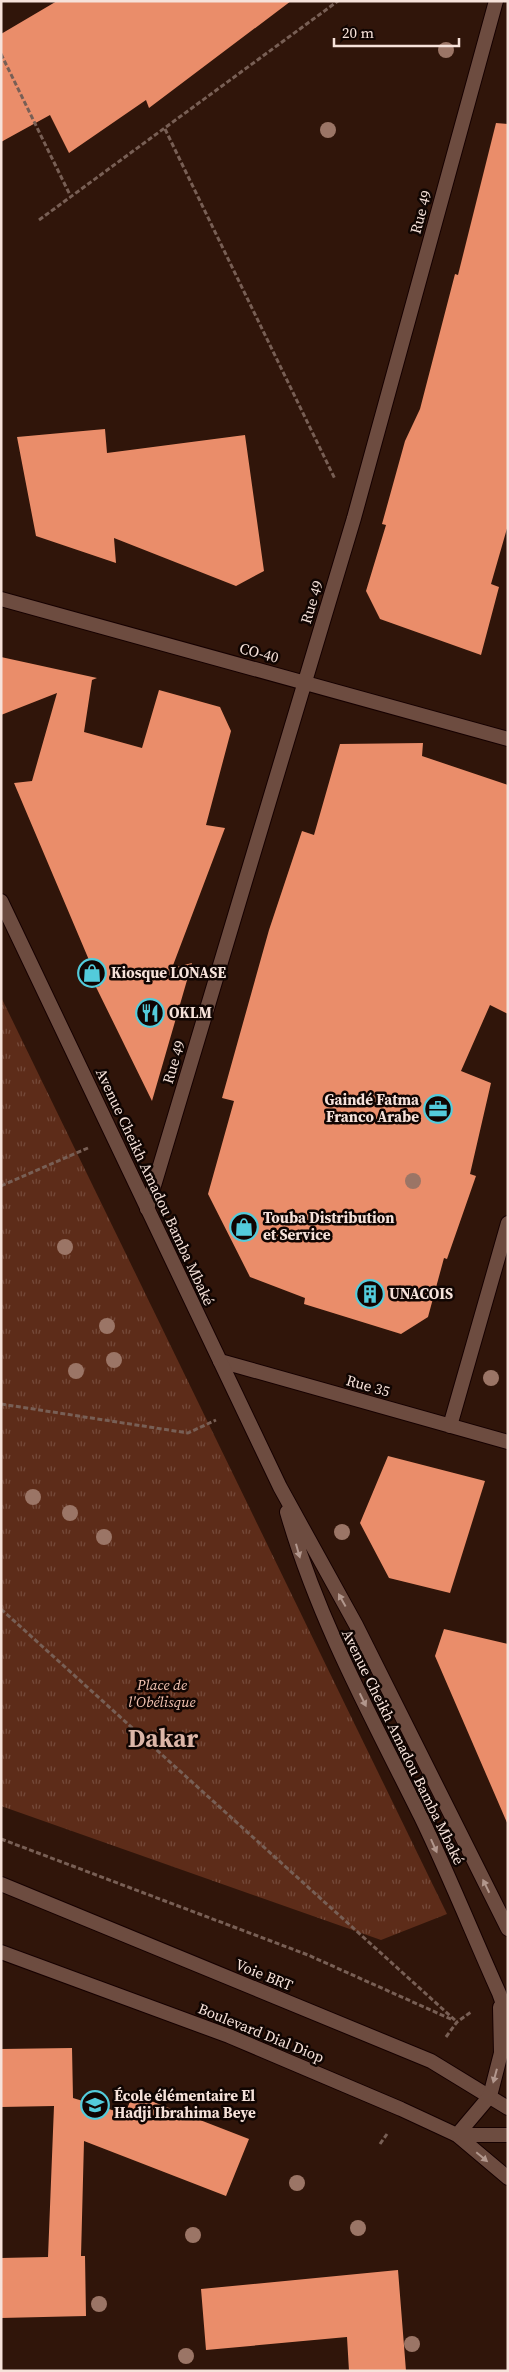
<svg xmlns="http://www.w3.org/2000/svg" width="509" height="2372" viewBox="0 0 509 2372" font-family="'Source Serif 4',serif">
	<defs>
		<pattern id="park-tufts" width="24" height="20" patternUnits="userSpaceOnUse" patternTransform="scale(1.25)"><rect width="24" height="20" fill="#5d2c19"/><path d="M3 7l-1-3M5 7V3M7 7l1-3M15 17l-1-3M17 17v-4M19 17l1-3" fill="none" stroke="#754a3a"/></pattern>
	</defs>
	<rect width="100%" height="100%" fill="#30150a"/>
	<!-- park -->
	<path fill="url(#park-tufts)" d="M1,997L447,1914L381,1940L1,1806Z"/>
	<!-- building -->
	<path fill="#ea8d6a" d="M57,1H291L149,108L146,100L69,153L50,115L1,142V34Z
		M496,123L508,124V525L491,584L499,587L481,655L380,619L366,591L386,525L382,524L405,441L420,409L455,274L458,275Z
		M105,429L107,453L245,435L264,571L236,586L114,538L116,563L36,536L17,437Z
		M1,657L97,678L92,680L84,732L142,748L159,690L220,707L231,731L206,825L225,828L172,968L192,963L152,1101L96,987L100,986L14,783L32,781L57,693L1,715Z
		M423,743L422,756L508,785V1014L490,1005L461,1071L491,1083L470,1174L476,1176L447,1259L444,1258L428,1317L401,1334L304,1304L305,1298L250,1277L208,1194L234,1101L222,1098L269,930L302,831L314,835L340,744Z
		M388,1456L485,1481L450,1593L389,1578L360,1523Z
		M444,1629L508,1644V1825L435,1656Z
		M72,2048L73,2098L125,2114L133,2094L249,2139L226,2196L84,2141L81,2256H85L86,2316L1,2318V2258L48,2257L54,2106L1,2107V2049Z
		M398,2270L406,2371H349L347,2337L206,2350L201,2289Z"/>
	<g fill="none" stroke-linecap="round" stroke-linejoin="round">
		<defs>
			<path id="service" d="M1,1884L431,2061L508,2108
				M457,2135L508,2178"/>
			<path id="minor" d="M1,599L508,739
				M147,1209L354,518L496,1
				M220,1361L508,1442
				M450,1426L508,1223"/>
			<path id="tertiary" d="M1,901L280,1487L356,1625L508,1929
				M287,1512C318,1620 371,1716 421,1817C449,1875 473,1935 499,1993L508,2018
				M1,1952L229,2036L401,2109L457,2135H508
				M457,2135L490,2096L501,2053L500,2007"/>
		</defs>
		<!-- service casing -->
		<use href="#service" stroke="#160100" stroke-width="16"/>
		<!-- minor casing -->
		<use href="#minor" stroke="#160100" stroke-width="16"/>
		<!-- tertiary casing -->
		<use href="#tertiary" stroke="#160100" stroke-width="16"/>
		<!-- path -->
		<path stroke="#785f55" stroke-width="3" stroke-dasharray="5 2.5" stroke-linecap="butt" d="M1,54L71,197
			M165,129L335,479
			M39,220L338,1
			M1,1186L88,1148
			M1,1404L188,1433L216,1420
			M1,1609L457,2022
			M1,1839L308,1955L453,2020
			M446,2037L457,2022L471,2012
			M380,2144L387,2134"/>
		<!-- service -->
		<use href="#service" stroke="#6d4c40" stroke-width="14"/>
		<!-- minor -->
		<use href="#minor" stroke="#6d4c40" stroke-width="14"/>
		<!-- tertiary -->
		<use href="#tertiary" stroke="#6d4c40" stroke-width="14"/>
	</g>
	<!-- trees -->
	<g fill="#9b7566">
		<circle cx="446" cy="50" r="8"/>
		<circle cx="328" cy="130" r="8"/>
		<circle cx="413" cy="1181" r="8"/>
		<circle cx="65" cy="1247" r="8"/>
		<circle cx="107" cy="1326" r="8"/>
		<circle cx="114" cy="1360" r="8"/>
		<circle cx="76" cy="1371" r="8"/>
		<circle cx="491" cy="1378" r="8"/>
		<circle cx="33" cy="1497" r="8"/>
		<circle cx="70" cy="1513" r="8"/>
		<circle cx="342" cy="1532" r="8"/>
		<circle cx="104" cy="1537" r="8"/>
		<circle cx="297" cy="2183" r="8"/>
		<circle cx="358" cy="2228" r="8"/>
		<circle cx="193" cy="2235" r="8"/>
		<circle cx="99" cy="2304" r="8"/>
		<circle cx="412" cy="2344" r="8"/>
		<circle cx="186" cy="2356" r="8"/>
	</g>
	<!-- one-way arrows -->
	<defs><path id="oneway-solid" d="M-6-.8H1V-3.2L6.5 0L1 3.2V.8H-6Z" transform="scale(1.25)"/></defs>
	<g fill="#b2978d">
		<use href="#oneway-solid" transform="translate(298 1551) rotate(74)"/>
		<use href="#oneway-solid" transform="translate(342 1600) rotate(-119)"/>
		<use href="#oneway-solid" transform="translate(363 1700) rotate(64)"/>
		<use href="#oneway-solid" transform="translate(434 1846) rotate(66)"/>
		<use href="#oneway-solid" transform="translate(486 1886) rotate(-116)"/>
		<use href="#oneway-solid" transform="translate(495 2076) rotate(105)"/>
		<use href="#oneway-solid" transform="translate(482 2157) rotate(40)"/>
	</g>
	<!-- icons -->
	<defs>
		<symbol id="shop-ring" viewBox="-11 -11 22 22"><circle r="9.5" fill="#100502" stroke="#53cbdb" stroke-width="1.5"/><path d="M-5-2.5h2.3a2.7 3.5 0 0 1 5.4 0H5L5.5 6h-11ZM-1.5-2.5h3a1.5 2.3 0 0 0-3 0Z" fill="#53cbdb"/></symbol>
		<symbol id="restaurant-ring" viewBox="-11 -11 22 22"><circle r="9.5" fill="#100502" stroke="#53cbdb" stroke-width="1.5"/><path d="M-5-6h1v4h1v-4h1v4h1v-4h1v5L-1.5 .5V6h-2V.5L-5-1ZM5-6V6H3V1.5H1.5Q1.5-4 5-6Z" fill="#53cbdb"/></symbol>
		<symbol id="office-ring" viewBox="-11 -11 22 22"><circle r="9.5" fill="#100502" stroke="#53cbdb" stroke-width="1.5"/><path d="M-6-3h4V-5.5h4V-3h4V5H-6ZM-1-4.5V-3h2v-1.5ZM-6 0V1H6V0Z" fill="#53cbdb"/></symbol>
		<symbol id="building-ring" viewBox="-11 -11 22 22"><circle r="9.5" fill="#100502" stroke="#53cbdb" stroke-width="1.5"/><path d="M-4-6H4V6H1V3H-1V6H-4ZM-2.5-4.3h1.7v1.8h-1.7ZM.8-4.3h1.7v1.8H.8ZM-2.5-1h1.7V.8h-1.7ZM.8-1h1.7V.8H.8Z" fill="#53cbdb"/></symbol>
		<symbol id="school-ring" viewBox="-11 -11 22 22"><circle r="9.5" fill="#100502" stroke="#53cbdb" stroke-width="1.5"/><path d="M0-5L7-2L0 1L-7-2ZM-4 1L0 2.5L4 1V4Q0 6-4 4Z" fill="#53cbdb"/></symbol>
	</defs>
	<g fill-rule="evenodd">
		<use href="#shop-ring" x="76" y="957" width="32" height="32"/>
		<use href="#restaurant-ring" x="134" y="997" width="32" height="32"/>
		<use href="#office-ring" x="422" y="1093" width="32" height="32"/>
		<use href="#shop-ring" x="228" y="1211" width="32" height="32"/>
		<use href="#building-ring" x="354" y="1278" width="32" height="32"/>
		<use href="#school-ring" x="79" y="2089" width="32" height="32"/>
	</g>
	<g text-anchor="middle" stroke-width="5" stroke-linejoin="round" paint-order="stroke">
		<!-- street labels -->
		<g font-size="15" fill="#f6e2da" stroke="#100502">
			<text transform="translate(421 212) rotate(-75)" y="5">Rue 49</text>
			<text transform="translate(312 602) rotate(-73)" y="5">Rue 49</text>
			<text transform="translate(259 653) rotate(15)" y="5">CO-40</text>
			<text transform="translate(174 1062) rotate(-73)" y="5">Rue 49</text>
			<text transform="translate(155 1187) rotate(65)" y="5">Avenue Cheikh Amadou Bamba Mbaké</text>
			<text transform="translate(368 1386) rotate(16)" y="5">Rue 35</text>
			<text transform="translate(403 1747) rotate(64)" y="5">Avenue Cheikh Amadou Bamba Mbaké</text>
			<text transform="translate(264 1975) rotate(22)" y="5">Voie BRT</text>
			<text transform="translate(261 2033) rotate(22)" y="5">Boulevard Dial Diop</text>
		</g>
		<!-- poi labels -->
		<g font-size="15" font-weight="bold" fill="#f6e2da" stroke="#100502" text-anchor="start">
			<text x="111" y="978">Kiosque LONASE</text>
			<text x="169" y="1018">OKLM</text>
			<text x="419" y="1105" text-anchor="end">Gaindé Fatma<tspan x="419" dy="17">Franco Arabe</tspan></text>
			<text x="263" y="1223">Touba Distribution<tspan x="263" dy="17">et Service</tspan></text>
			<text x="389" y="1299">UNACOIS</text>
			<text x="114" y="2101">École élémentaire El<tspan x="114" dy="17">Hadji Ibrahima Beye</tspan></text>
		</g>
		<!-- park labels -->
		<g font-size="15" font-style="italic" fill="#f3c3b1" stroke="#100502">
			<text x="162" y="1690">Place de<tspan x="162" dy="17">l'Obélisque</tspan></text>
		</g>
		<!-- town labels -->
		<g font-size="25" font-weight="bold" fill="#dcb6a8" stroke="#100502">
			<text x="163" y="1747">Dakar</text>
		</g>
	</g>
	<!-- border -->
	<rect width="509" height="2372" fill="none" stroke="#f6e2da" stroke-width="5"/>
	<!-- scale -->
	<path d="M334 38v8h125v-8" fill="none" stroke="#f6e2da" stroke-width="2.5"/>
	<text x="342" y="38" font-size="15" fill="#f6e2da" stroke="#100502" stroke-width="4" paint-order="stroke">20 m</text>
</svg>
